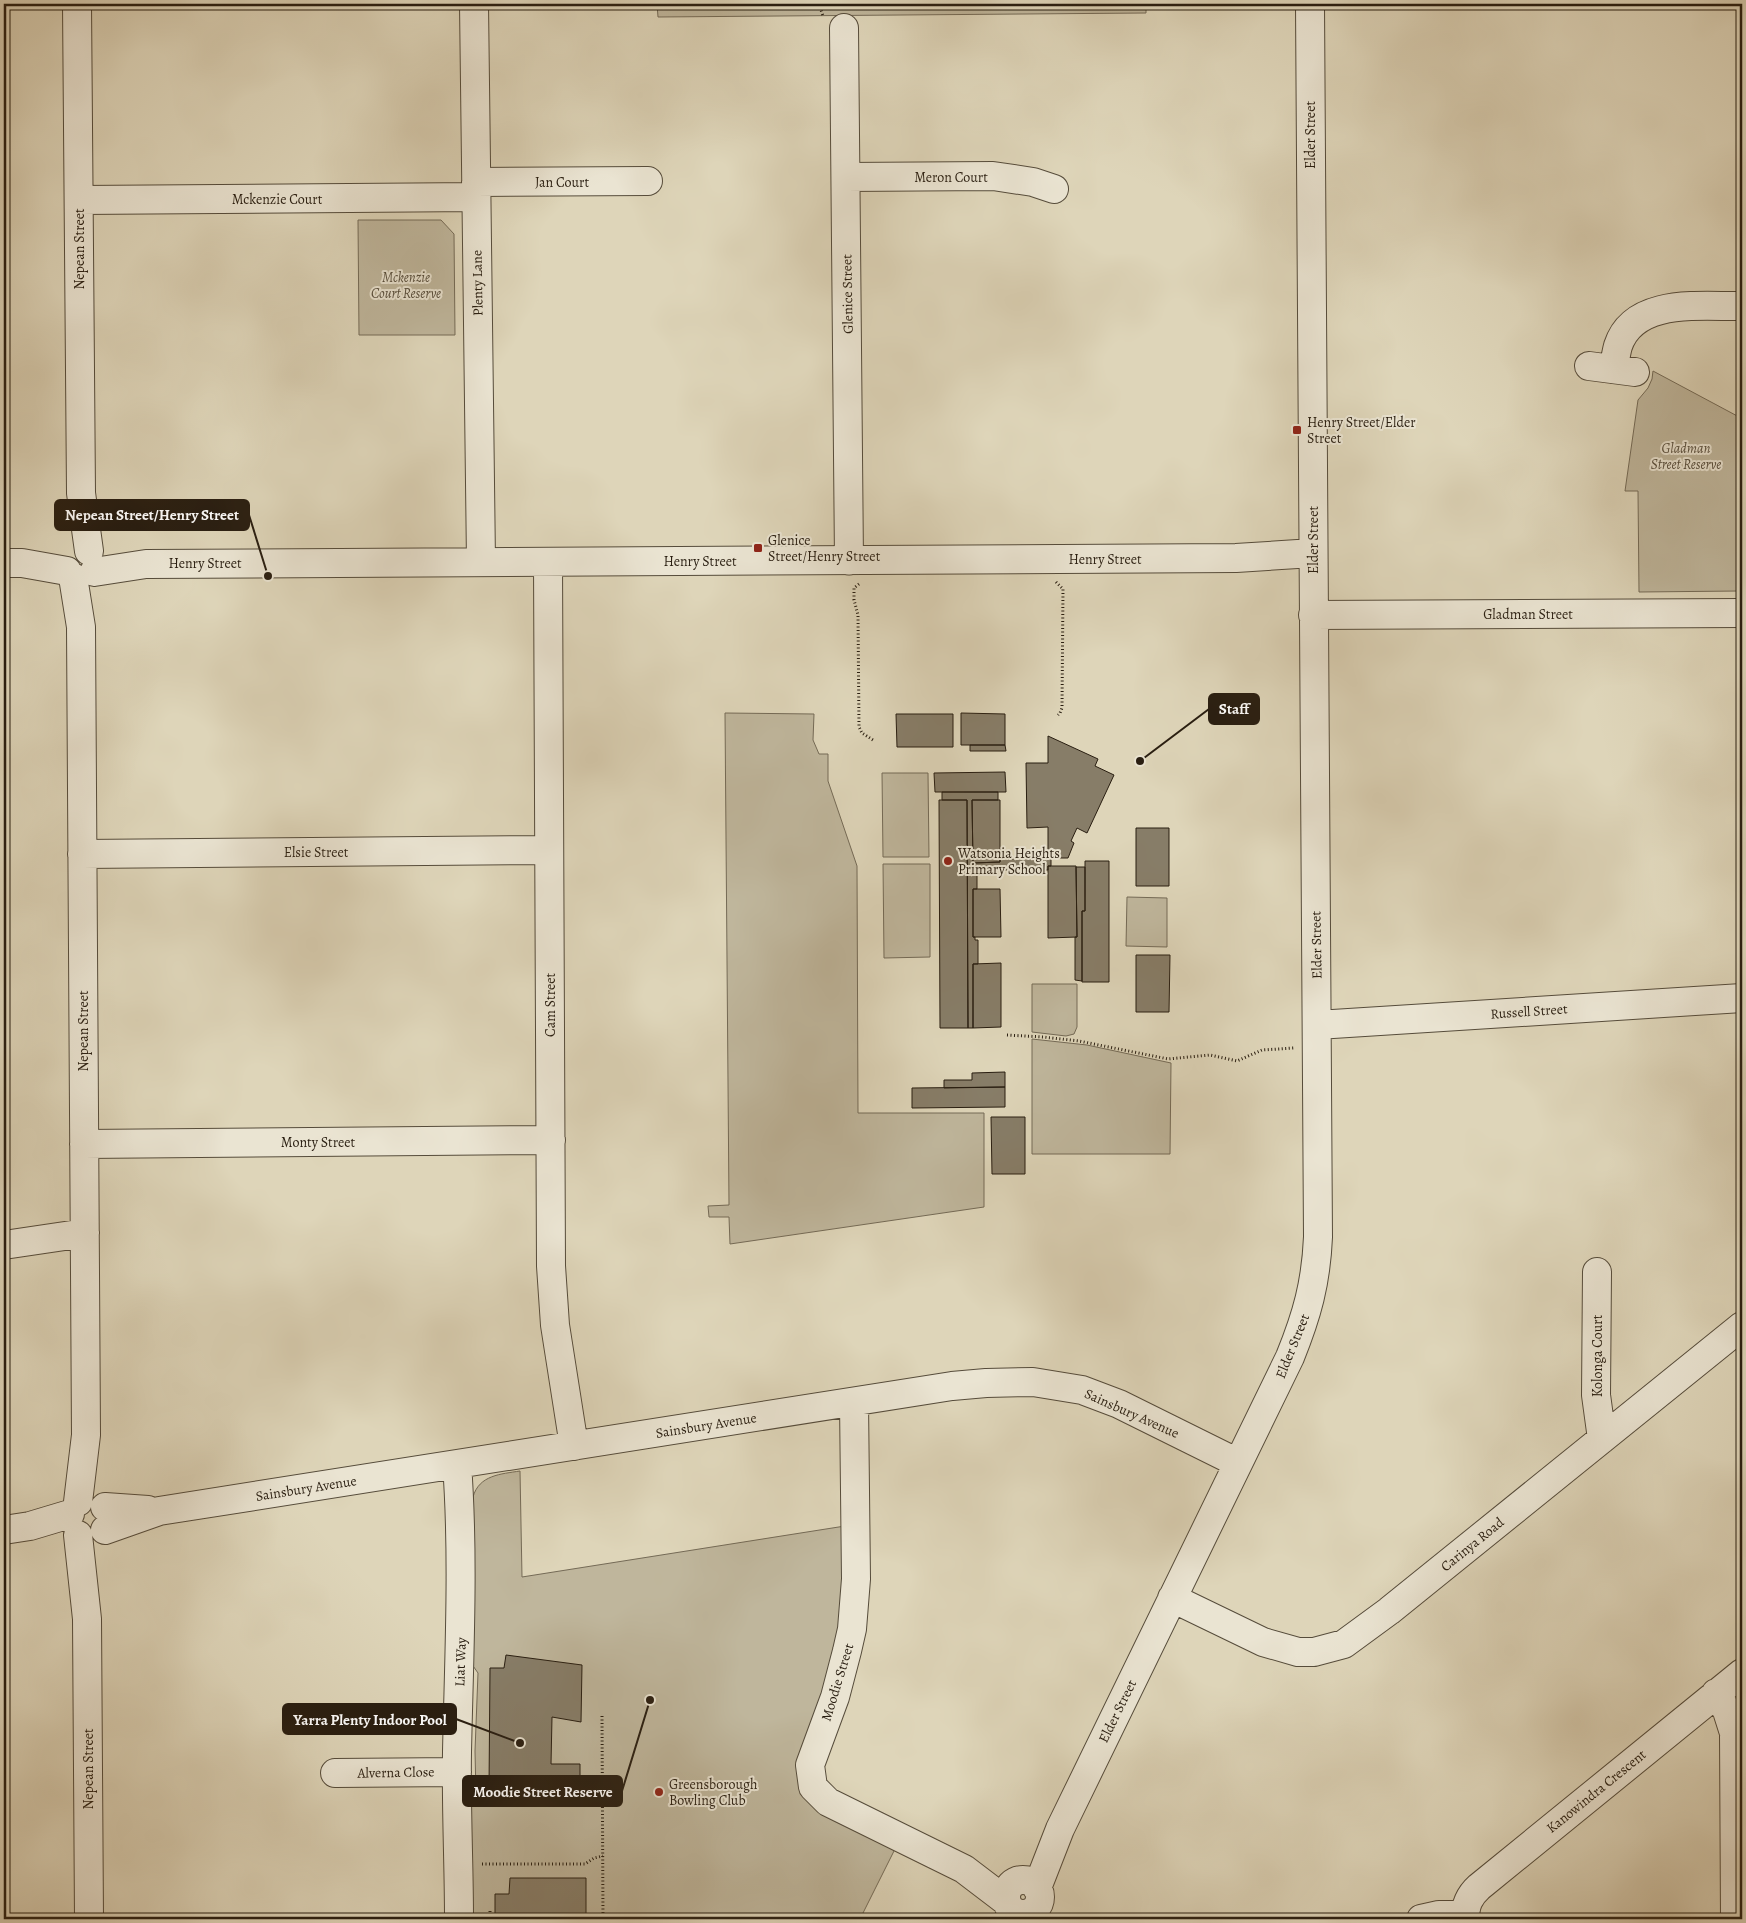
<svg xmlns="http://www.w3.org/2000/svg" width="1746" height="1923" viewBox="0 0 1746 1923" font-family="Alegreya,serif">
	<rect width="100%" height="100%" fill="#ded5b9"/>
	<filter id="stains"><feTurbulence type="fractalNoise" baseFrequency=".004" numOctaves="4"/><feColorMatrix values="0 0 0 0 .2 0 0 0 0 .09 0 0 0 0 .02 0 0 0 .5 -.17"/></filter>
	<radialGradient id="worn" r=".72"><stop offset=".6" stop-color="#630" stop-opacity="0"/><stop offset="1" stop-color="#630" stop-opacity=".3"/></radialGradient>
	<!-- green -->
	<path fill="#bfb69c" stroke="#746a56" d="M657,4H1146V13L658,17Z
		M358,220H441L454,234L455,335H359Z
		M1653,371L1741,418L1739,591L1639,592L1638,491H1625L1638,400L1648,388L1652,379Z
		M725,713L814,714L813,740L819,754H828V781L857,866L858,1113H984V1207L730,1244L729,1217H709L708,1206L729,1205Z
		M882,773H928L929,857H883Z
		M883,864H930V957L884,958Z
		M1127,897L1167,898V947L1126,946Z
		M1032,984H1077V1027L1074,1034L1066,1036L1032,1032Z
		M1032,1039L1087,1045L1171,1063L1170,1154H1032Z
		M520,1471L522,1577L845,1526L843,1606L831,1671L800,1760L896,1847L860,1919H469L468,1805L476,1795L475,1751L478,1673L471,1663L473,1497C479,1475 501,1474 520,1471Z"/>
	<!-- building -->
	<path fill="#877d68" stroke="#291e11" d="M961,713L1005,714V745H961Z
		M896,714H953V747H897Z
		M1048,736L1098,759L1095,766L1114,775L1087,833L1077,828L1071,841L1074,843L1068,858H1051V850H1048V827L1027,828L1026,763H1048Z
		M970,745H1005L1006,751H970Z
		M1005,772L1006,792H935L934,773Z
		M942,792H998V800H972L973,863L1000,862V859H1051V866H1048V870H977V889H973V937H975V940H978V964H973V1028H968L967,800H942Z
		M939,800H967L968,1028H940Z
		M972,800H1000V862L973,863Z
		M1136,828H1169V886H1136Z
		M1085,861H1109V982H1082V911H1085Z
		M1048,866H1076L1077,937L1048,938Z
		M1076,867H1085V911H1082V981L1075,980V937H1077Z
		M973,889H1000L1001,937H973Z
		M1136,955H1170L1169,1012H1136Z
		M1001,963V1027L973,1028V964Z
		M1005,1072V1087L944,1088V1080H972V1073Z
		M1005,1087V1107L912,1108V1088Z
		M991,1117H1025V1174H992Z
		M506,1655L582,1665L581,1722L552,1717L551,1764H580V1788H551V1791L511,1790V1803L484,1802V1789H489L490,1668H504Z
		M510,1878H586V1919H495V1894H509Z"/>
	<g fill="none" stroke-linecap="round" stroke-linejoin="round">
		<defs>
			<path id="minor" d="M77,4L81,493L89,551
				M474,4L481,562
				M844,28L849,561
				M846,177L993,176L1033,182L1054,189
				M476,182L648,181
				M79,200L476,197
				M1589,366L1635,372
				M1613,369C1615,362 1616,353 1618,346C1634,297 1702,307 1742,306
				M548,562L551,1266L555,1325L574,1446
				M4,563H22L67,571
				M94,572L146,564L1236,558L1313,553
				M73,577L81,627L86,1435L78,1502
				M1313,615L1742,613
				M82,854L549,850
				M1317,1025L1742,998
				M84,1144L551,1140
				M4,1245L85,1233
				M1597,1272L1596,1395L1602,1439
				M854,1402L856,1579L852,1629L847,1651L835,1697L810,1765L813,1787L828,1802L964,1869L1006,1901
				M457,1464C464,1560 459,1656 457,1752C456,1808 459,1864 459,1919
				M105,1507L148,1510
				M4,1530L30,1526L70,1514
				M105,1530L159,1511L952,1386L986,1383L1033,1382L1082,1390L1119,1404L1238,1463
				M78,1535L87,1619L89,1919
				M1172,1598L1263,1642L1298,1652H1314L1344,1644L1389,1611L1742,1326
				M1716,1693L1727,1711L1734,1733L1735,1919
				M335,1773L457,1772
				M1006 1897a17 17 0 1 1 34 0a17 17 0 1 1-34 0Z
				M1037,1888L1060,1829L1290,1357C1307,1315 1316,1283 1318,1237L1310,4
				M1421,1919L1439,1915H1465
				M1465,1919C1465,1905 1469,1896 1479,1887L1742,1673"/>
		</defs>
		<!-- minor casing -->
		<use href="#minor" stroke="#564c3b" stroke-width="30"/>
		<!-- path -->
		<path stroke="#291e11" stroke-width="3" stroke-dasharray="1 2.5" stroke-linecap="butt" d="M819,4L823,16
			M1056,582L1063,589L1062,708L1060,713L1058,715
			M859,584L854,588V600L858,615L859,727L862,733L873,740
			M1007,1035L1043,1037L1079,1041L1168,1059L1210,1055L1237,1061L1262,1050L1294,1048
			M602,1716L603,1919
			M482,1864H585L594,1858L603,1856
			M490,1911V1919"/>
		<!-- minor -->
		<use href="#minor" stroke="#eae4d2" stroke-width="28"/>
	</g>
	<!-- markers -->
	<g fill="#8f2418" stroke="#eae4d2" stroke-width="2">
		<rect x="1292" y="425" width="10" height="10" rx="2.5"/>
		<rect x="753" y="543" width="10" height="10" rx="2.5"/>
		<circle cx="948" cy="861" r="5"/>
		<circle cx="659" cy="1792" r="5"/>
	</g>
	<g text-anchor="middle" stroke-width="4" stroke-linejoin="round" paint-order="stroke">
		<!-- street labels -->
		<g font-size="14" fill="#291e11" stroke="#eae4d2">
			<text transform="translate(1310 135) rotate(-90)" y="5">Elder Street</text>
			<text x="951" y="182">Meron Court</text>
			<text x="562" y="187">Jan Court</text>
			<text x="277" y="204">Mckenzie Court</text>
			<text transform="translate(79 249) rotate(-90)" y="5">Nepean Street</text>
			<text transform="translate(477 283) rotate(-91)" y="5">Plenty Lane</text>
			<text transform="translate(847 294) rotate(-91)" y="5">Glenice Street</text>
			<text transform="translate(1313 540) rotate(-90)" y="5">Elder Street</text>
			<text x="1105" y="564">Henry Street</text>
			<text x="700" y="566">Henry Street</text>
			<text x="205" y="568">Henry Street</text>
			<text x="1528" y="619">Gladman Street</text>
			<text x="316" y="857">Elsie Street</text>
			<text transform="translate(1316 945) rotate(-91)" y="5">Elder Street</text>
			<text transform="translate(550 1005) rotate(-90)" y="5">Cam Street</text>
			<text transform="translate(1529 1011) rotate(-4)" y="5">Russell Street</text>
			<text transform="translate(83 1031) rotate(-90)" y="5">Nepean Street</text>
			<text x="318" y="1147">Monty Street</text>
			<text transform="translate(1292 1346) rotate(-68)" y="5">Elder Street</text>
			<text transform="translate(1597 1356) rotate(-90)" y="5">Kolonga Court</text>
			<text transform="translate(1132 1413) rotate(24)" y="5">Sainsbury Avenue</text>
			<text transform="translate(706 1425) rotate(-9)" y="5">Sainsbury Avenue</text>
			<text transform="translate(306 1488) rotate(-9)" y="5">Sainsbury Avenue</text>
			<text transform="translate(1472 1544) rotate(-39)" y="5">Carinya Road</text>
			<text transform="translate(460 1662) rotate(-88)" y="5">Liat Way</text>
			<text transform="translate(837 1682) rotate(-73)" y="5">Moodie Street</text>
			<text transform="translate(1117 1711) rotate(-64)" y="5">Elder Street</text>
			<text transform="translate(88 1769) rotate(-90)" y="5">Nepean Street</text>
			<text transform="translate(396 1772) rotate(-1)" y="5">Alverna Close</text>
			<text transform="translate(1596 1791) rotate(-39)" y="5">Kanowindra Crescent</text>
		</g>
		<!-- park labels -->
		<g font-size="14" font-style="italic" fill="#564c3b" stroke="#eae4d2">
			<text x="406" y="282">Mckenzie<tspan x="406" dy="16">Court Reserve</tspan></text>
			<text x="1686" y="453">Gladman<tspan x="1686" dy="16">Street Reserve</tspan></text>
		</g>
		<!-- poi labels -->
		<g font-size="14" fill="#291e11" stroke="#eae4d2" text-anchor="start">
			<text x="1307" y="427">Henry Street/Elder<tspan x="1307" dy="16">Street</tspan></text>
			<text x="768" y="545">Glenice<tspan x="768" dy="16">Street/Henry Street</tspan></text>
			<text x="958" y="858">Watsonia Heights<tspan x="958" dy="16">Primary School</tspan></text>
			<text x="669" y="1789">Greensborough<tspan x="669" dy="16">Bowling Club</tspan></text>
		</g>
	</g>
	<!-- callouts -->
	<path fill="none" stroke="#291e11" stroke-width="2" d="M268 576L249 515M1140 761L1209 709M520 1743L456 1719M650 1700L622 1791"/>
	<g fill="#291e11" stroke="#eae4d2" stroke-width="2">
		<circle cx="268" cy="576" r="5"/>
		<circle cx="1140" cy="761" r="5"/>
		<circle cx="520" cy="1743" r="5"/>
		<circle cx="650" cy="1700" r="5"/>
	</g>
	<g fill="#291e11" stroke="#291e11" stroke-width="2">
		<rect x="55" y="500" width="194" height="30" rx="5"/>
		<rect x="1209" y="694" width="50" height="30" rx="5"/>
		<rect x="283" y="1704" width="173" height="30" rx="5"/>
		<rect x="463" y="1776" width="159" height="30" rx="5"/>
	</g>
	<g font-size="15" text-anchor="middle" font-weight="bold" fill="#fff">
		<text x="152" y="520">Nepean Street/Henry Street</text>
		<text x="1234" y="714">Staff</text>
		<text x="370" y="1725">Yarra Plenty Indoor Pool</text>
		<text x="543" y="1797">Moodie Street Reserve</text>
	</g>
	<!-- margin -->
	<rect width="1746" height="1923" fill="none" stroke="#ded5b9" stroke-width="20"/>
	<rect x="5" y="5" width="1736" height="1913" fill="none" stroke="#291e11" stroke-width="2.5"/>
	<rect x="10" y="10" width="1726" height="1903" fill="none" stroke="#291e11"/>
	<rect width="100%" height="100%" filter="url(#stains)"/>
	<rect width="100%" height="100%" fill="url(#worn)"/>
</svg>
